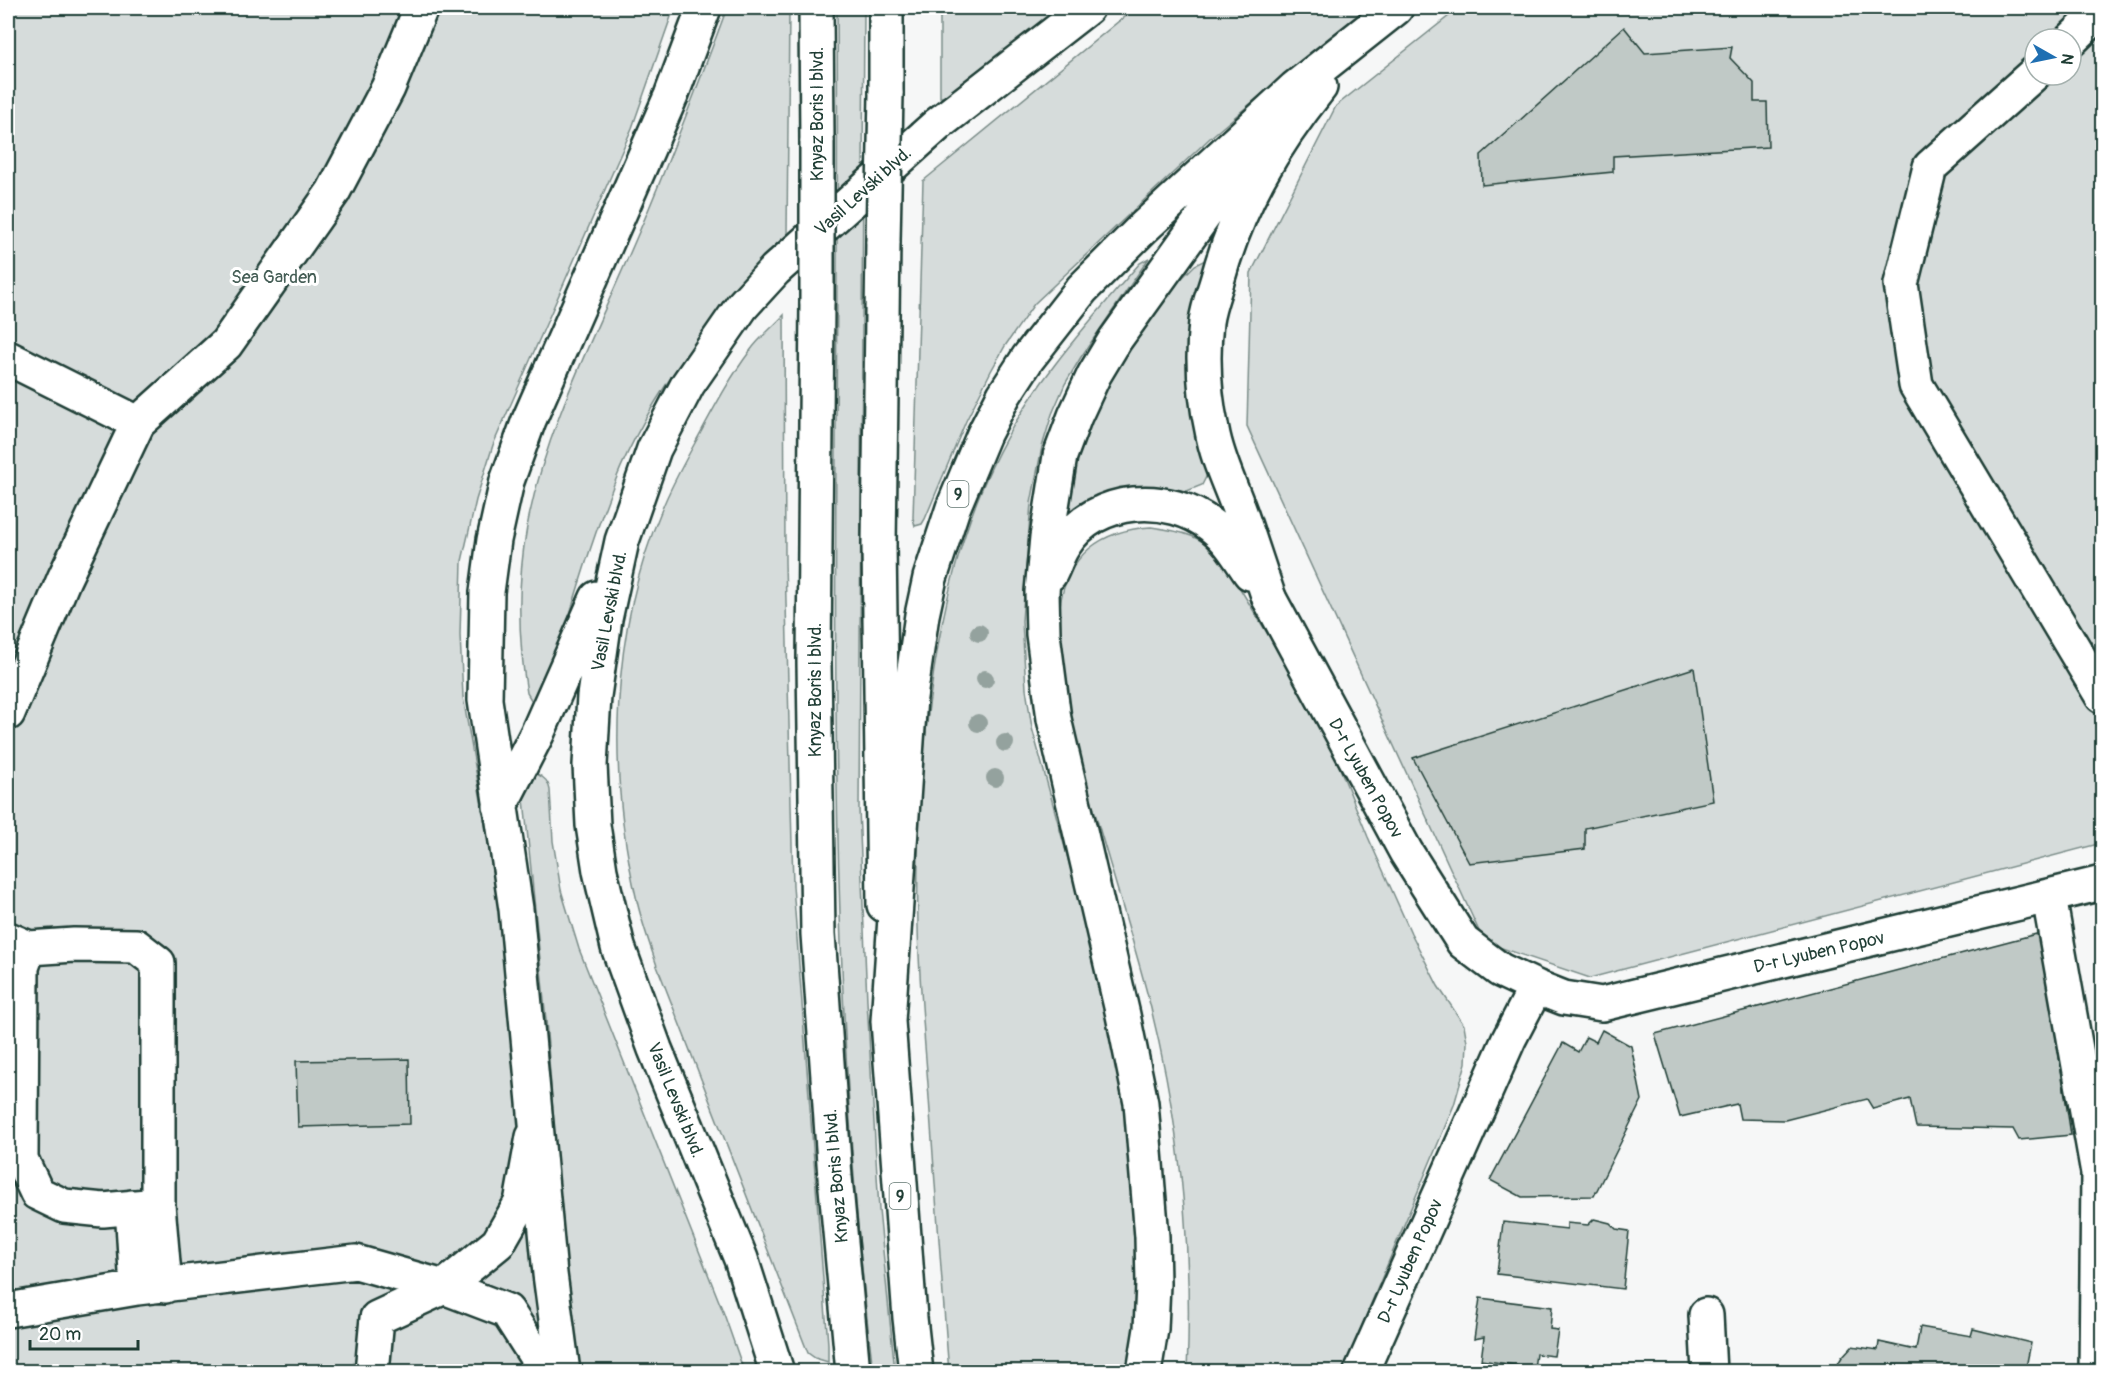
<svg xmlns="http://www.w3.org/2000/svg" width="2110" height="1379" viewBox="0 0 2110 1379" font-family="Pangolin,sans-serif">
	<rect width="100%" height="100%" fill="#f6f7f7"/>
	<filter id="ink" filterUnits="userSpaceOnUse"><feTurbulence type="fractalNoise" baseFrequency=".0167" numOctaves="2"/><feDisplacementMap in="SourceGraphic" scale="12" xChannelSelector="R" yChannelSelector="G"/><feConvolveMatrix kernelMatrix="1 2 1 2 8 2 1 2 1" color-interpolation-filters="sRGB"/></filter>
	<g filter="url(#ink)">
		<!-- green -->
		<path fill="#d6dcdb" stroke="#7a8c88" stroke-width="1.5" fill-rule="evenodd" d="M8,8H674L632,128L493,445L476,500L462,561L460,635L463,697L498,898L515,1020L547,1371H8Z
			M727,8H789L787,236C719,308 651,390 614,484C586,554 565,632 543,704L533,703L527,693C518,639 517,582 527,527C546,426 596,333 636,239C669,163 698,85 727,8Z
			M837,8H864L859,809L867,1001L879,1210L895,1372L873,1371C818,919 841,462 837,8Z
			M940,8H1068L954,97H940Z
			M1135,8H1370L1295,66L1210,138L1034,304L1005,346L991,371L966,421L925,519L922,524L915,526L913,518L923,181Z
			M1459,8H2102V843L1590,978L1484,942L1247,426L1251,273L1336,106ZM2035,39H2071V75H2035Z
			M1149,258L1081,357L1065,384L1052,414L1042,447L1031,503L1022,621L1026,689L1032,728L1073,877L1119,1066L1142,1222L1133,1371L949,1372C941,1276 935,1180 928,1084C924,1032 919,979 918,926C916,830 922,734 939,640C950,580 966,521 992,466C1028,389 1085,326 1140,263Z
			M1205,260C1192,329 1183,406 1208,473L1202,485L1187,491L1153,487L1075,521L1068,515L1082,430L1146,314L1195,265Z
			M784,315L785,562L793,886L828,1344V1362L815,1358L808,1353L657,966C650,945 642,923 637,901C607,773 610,632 662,509C671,486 684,463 696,441C713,410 729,379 750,351C759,338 773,327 784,315Z
			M1151,527C1181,531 1206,536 1224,562L1304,694L1330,744L1368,837L1411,933L1438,986L1464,1025L1467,1042L1466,1063L1454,1105L1343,1371L1187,1372C1193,1244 1179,1113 1146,989C1130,930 1112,872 1095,813C1087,785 1078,757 1072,729C1069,713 1068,695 1065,679C1062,655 1057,630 1060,606C1067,555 1101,530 1151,527Z
			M537,774C545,778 548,781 550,790L553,841L561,890L579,949L724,1314L744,1371H581L577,1357L566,1286L546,1020L523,789L532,775Z"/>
		<!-- building -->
		<path fill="#c0c9c6" stroke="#1f3d34" stroke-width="1.5" d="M1624,27L1645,53L1732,47L1730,58L1754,83V102H1767L1768,147L1613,156V172L1482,185L1481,155Z
			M1694,668L1713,801L1585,828V849L1469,863L1413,758Z
			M2040,933L2071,1135L2019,1140L2013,1129L1916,1127L1910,1099L1873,1109L1867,1099L1785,1120L1740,1119L1737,1104L1680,1117L1655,1034Z
			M1602,1030L1631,1046L1642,1100L1594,1196L1522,1197L1490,1180L1563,1043L1578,1052L1586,1037L1596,1042Z
			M409,1059L410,1124L298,1127L296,1061Z
			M1594,1219L1610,1223L1616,1229L1629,1231L1623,1289L1497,1274L1503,1222L1567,1229V1223L1588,1225Z
			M1480,1298L1552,1307L1550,1329L1558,1330L1554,1356L1536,1354L1534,1368L1481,1360L1484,1337L1474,1339Z
			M1920,1327L1971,1336L1973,1329L2031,1343L2025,1372H1833L1842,1357L1852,1346L1878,1350L1879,1342L1916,1350Z"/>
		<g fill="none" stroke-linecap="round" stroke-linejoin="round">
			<defs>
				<path id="minor" d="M2071,40L2102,10
					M2035,73L1930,167L1901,284L1916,385L2102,696
					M8,358L138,423
					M1269,598L1406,852L1463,942L1500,970L1536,987L1564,998L1602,1004L2102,883
					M8,713L64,579L138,423L226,344L333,192L388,88L421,8
					M2049,897L2098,1173L2096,1372
					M8,939L29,948L74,945L136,946L158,963V1205L165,1286
					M29,948L22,967L21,1159L37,1193L64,1206L103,1210L158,1205
					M132,1207L137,1288
					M8,1310L137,1288L356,1262L444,1287L507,1311L546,1372
					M1706,1315L1709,1372
					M372,1372L377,1318L444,1287L498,1243L521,1203L533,1137
					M1361,1372L1509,1039L1536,987"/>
				<path id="major" d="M816,8L817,142
					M886,94V8
					M883,241L879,545L884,905
					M817,301L814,662L818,934L835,1177L853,1372"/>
				<path id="highway" d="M1050,574C1055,565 1058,553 1064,545C1095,495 1170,492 1212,526C1228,538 1239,557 1250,573
					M1269,598C1259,569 1250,540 1240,512C1230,484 1217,459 1212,430C1204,394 1202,358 1206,322C1208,307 1214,292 1218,278C1238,205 1273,146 1320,87
					M500,806L537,734L597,598
					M563,1372L550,1274L516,909L485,700L487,592L494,540L507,481L529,420L671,96L704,8
					M777,1372L741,1259L655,1049L618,947L600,871L593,825L590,765L594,696L605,619L622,541L654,449L688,384L742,306L775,270L938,124L1087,8
					M916,1372L910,1318L888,1021L910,697L922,615L930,578L953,508L984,434L1004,395L1028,358L1082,289L1143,228L1295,88L1396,8
					M1144,1372L1151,1329L1153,1284L1152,1237L1141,1103L1123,1015L1054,719L1043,634L1042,592L1047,537L1060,456L1075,416L1094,375L1115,340L1259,139"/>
			</defs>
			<!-- minor casing -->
			<use href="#minor" stroke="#1f3d34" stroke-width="38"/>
			<!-- major casing -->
			<use href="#major" stroke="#1f3d34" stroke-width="38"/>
			<!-- highway casing -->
			<use href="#highway" stroke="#1f3d34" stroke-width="38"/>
			<!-- minor -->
			<use href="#minor" stroke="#fff" stroke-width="33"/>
			<!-- major -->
			<use href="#major" stroke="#fff" stroke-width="33"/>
			<!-- highway -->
			<use href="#highway" stroke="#fff" stroke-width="33"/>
			<defs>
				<path id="major-bridge" d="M817,142V301
					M883,241L886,94"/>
			</defs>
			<!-- major-bridge casing -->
			<use href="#major-bridge" stroke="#1f3d34" stroke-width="38" stroke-linecap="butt"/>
			<!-- major-bridge -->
			<use href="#major-bridge" stroke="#fff" stroke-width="33"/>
		</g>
		<!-- trees -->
		<g fill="#94a29e">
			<circle cx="979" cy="633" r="9"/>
			<circle cx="985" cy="679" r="9"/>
			<circle cx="978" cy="723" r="9"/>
			<circle cx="1005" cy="743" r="9"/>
			<circle cx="995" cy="778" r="9"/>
		</g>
	</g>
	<g text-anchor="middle" stroke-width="6" stroke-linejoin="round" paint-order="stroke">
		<!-- shield labels -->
		<g fill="#fff" stroke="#627771" stroke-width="1.5">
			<rect x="947.5" y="481" width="21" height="26" rx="4.5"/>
			<rect x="889.5" y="1183" width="21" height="26" rx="4.5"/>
		</g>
		<g font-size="16" font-weight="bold" fill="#1f3d34">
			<text x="958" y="500">9</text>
			<text x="900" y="1202">9</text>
		</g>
		<!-- street labels -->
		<g font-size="18" fill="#1f3d34" stroke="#fff">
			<text transform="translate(817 114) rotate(-90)" y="6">Knyaz Boris I blvd.</text>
			<text transform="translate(863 191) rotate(-42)" y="6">Vasil Levski blvd.</text>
			<text transform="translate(609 611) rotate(-79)" y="6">Vasil Levski blvd.</text>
			<text transform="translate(815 690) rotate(-90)" y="6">Knyaz Boris I blvd.</text>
			<text transform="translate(1366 778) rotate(61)" y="6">D-r Lyuben Popov</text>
			<text transform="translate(1819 952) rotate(-13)" y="6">D-r Lyuben Popov</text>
			<text transform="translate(676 1100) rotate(68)" y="6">Vasil Levski blvd.</text>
			<text transform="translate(836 1176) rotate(-95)" y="6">Knyaz Boris I blvd.</text>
			<text transform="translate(1410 1261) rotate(-66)" y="6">D-r Lyuben Popov</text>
		</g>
		<!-- park labels -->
		<g font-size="18" fill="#445d55" stroke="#fff">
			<text x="274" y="283">Sea Garden</text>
		</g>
	</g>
	<!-- margin -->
	<rect width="2110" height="1379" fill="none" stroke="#fff" stroke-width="30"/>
	<rect x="15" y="15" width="2080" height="1349" fill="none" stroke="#1f3d34" stroke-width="2" filter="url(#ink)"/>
	<!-- north arrow -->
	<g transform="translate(2053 57) rotate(99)"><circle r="28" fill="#ffffff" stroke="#a5b1ae" stroke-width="1.5"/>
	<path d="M0-4.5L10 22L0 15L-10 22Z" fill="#1f6fb2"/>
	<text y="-9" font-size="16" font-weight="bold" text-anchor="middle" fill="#1f3d34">N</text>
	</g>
	<!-- scale -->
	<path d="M30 1340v9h108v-9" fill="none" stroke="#1f3d34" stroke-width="3"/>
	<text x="39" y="1340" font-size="18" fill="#1f3d34" stroke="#ffffff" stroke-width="4.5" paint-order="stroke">20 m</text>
</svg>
